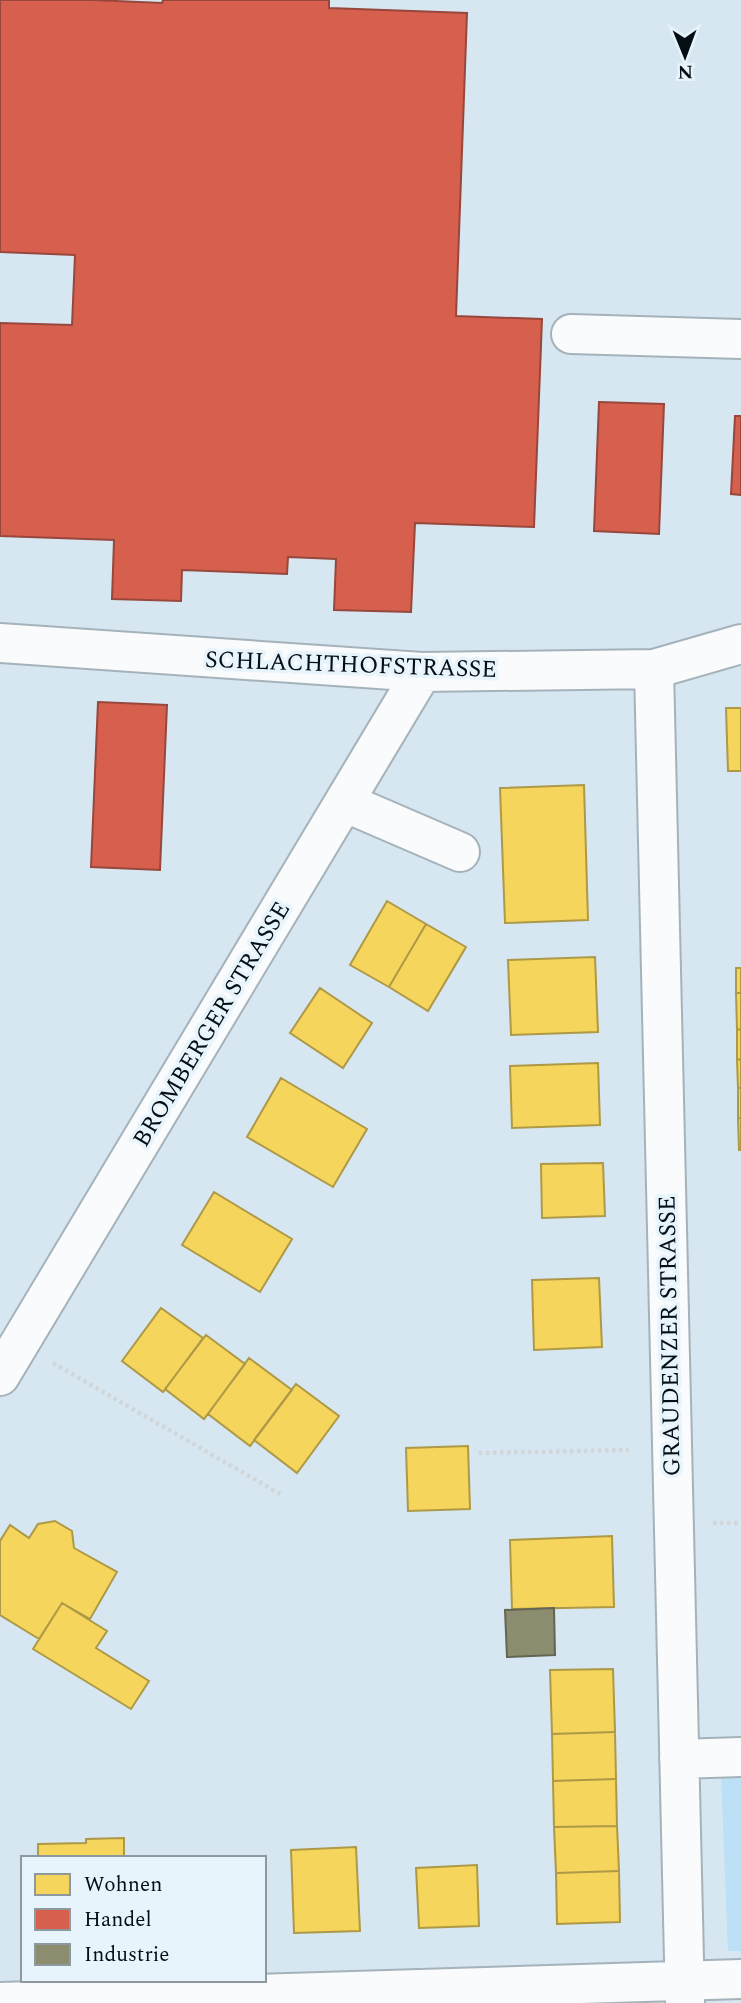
<svg xmlns="http://www.w3.org/2000/svg" width="741" height="2003" viewBox="0 0 741 2003" font-family="Spectral,serif">
	<rect width="100%" height="100%" fill="#d6e7f2"/>
	<!-- green -->
	<path fill="#bce0f6" d="M741,1774V1951H728L721,1775Z"/>
	<!-- homes -->
	<path fill="#f6d55c" stroke="#ad9946" stroke-width="2" d="M726,708H741V771H728Z
		M584,785L588,920L505,923L500,788Z
		M387,901L426,924L389,987L350,965Z
		M426,924L466,947L428,1011L389,987Z
		M595,957L598,1032L511,1035L508,960Z
		M736,968H741V993H736Z
		M320,988L372,1023L343,1068L290,1033Z
		M736,993H741V1029L737,1030Z
		M741,1029V1059L737,1060V1030Z
		M741,1059V1088H738L737,1060Z
		M598,1063L600,1125L512,1128L510,1066Z
		M281,1078L367,1129L333,1187L247,1137Z
		M738,1088H741V1118H738Z
		M738,1118H741V1150H739Z
		M603,1163L605,1216L542,1218L541,1164Z
		M214,1192L292,1239L260,1292L182,1245Z
		M599,1278L602,1347L534,1350L532,1280Z
		M161,1308L203,1338L163,1392L122,1361Z
		M206,1335L245,1364L204,1419L165,1389Z
		M249,1358L292,1390L250,1446L208,1414Z
		M296,1384L339,1416L297,1473L254,1440Z
		M468,1446L470,1509L408,1511L406,1448Z
		M55,1521L72,1531L74,1548L117,1572L90,1619L62,1603L39,1639L0,1615V1541L10,1525L29,1538L38,1524Z
		M612,1536L614,1607L512,1609L510,1540Z
		M62,1603L107,1631L96,1648L149,1681L131,1709L33,1649Z
		M613,1669L615,1732L552,1734L550,1670Z
		M615,1732L616,1779L553,1781L552,1734Z
		M616,1779L617,1826L554,1827L553,1781Z
		M617,1826L619,1871L556,1873L554,1827Z
		M124,1838V1858H38V1844L86,1843V1839Z
		M356,1847L360,1931L294,1933L291,1850Z
		M477,1865L479,1926L419,1928L416,1868Z
		M619,1871L620,1922L557,1924L556,1873Z
		M21,1878H23L22,1924Z"/>
	<!-- shops -->
	<path fill="#d6604d" stroke="#97473c" stroke-width="2" d="M0,0H93L162,3L163,0H329V8L467,13L456,316L542,319L534,527L415,523L411,612L334,610L336,559L288,557L287,574L182,570L181,601L112,599L114,540L0,536V323L72,325L75,255L0,252Z
		M599,402L664,404L659,534L594,531Z
		M735,416H741V495L731,494Z
		M98,702L167,705L160,870L91,867Z"/>
	<!-- industry -->
	<path fill="#8c8c6e" stroke="#636653" stroke-width="2" d="M554,1608L555,1655L507,1657L505,1610Z"/>
	<g fill="none" stroke-linecap="round" stroke-linejoin="round">
		<defs>
			<path id="minor" d="M571,334L741,339
				M0,643L422,672L654,669L741,644
				M654,669L685,2003
				M344,802L460,852
				M0,1376L422,672
				M679,1759L741,1757
				M0,2002L741,1979"/>
		</defs>
		<!-- minor casing -->
		<use href="#minor" stroke="#a5b2ba" stroke-width="42"/>
		<!-- path -->
		<path stroke="#d1d6d9" stroke-width="4.5" stroke-dasharray="3.5 3.5" stroke-linecap="butt" d="M53,1363L282,1495
			M479,1453L629,1450
			M713,1523H741"/>
		<!-- minor -->
		<use href="#minor" stroke="#f9fbfd" stroke-width="38"/>
	</g>
	<g text-anchor="middle" stroke-width="7" stroke-linejoin="round" paint-order="stroke">
		<!-- street labels -->
		<g font-size="24" fill="#040e14" stroke="#e8f4fb">
			<text transform="translate(351 664) rotate(2)" y="8">SCHLACHTHOFSTRASSE</text>
			<text transform="translate(211 1024) rotate(-59)" y="8">BROMBERGER STRASSE</text>
			<text transform="translate(669 1336) rotate(-91)" y="8">GRAUDENZER STRASSE</text>
		</g>
	</g>
	<!-- legend -->
	<rect x="21" y="1856" width="245" height="126" fill="#e8f4fb" stroke="#8d989f" stroke-width="2"/>
	<rect x="35" y="1874" width="35" height="21" fill="#f6d55c" stroke="#8d989f" stroke-width="2"/>
	<text x="84" y="1891" font-size="21" fill="#040e14">Wohnen</text>
	<rect x="35" y="1909" width="35" height="21" fill="#d6604d" stroke="#8d989f" stroke-width="2"/>
	<text x="84" y="1926" font-size="21" fill="#040e14">Handel</text>
	<rect x="35" y="1944" width="35" height="21" fill="#8c8c6e" stroke="#8d989f" stroke-width="2"/>
	<text x="84" y="1961" font-size="21" fill="#040e14">Industrie</text>
	<!-- north arrow -->
	<g transform="translate(685 56) rotate(179)" stroke="#e8f4fb" stroke-width="5" paint-order="stroke">
	<path d="M0-5L12 26L0 18L-12 26Z" fill="#040e14"/>
	<text y="-10" font-size="19" font-weight="bold" text-anchor="middle" fill="#040e14">N</text>
	</g>
</svg>
